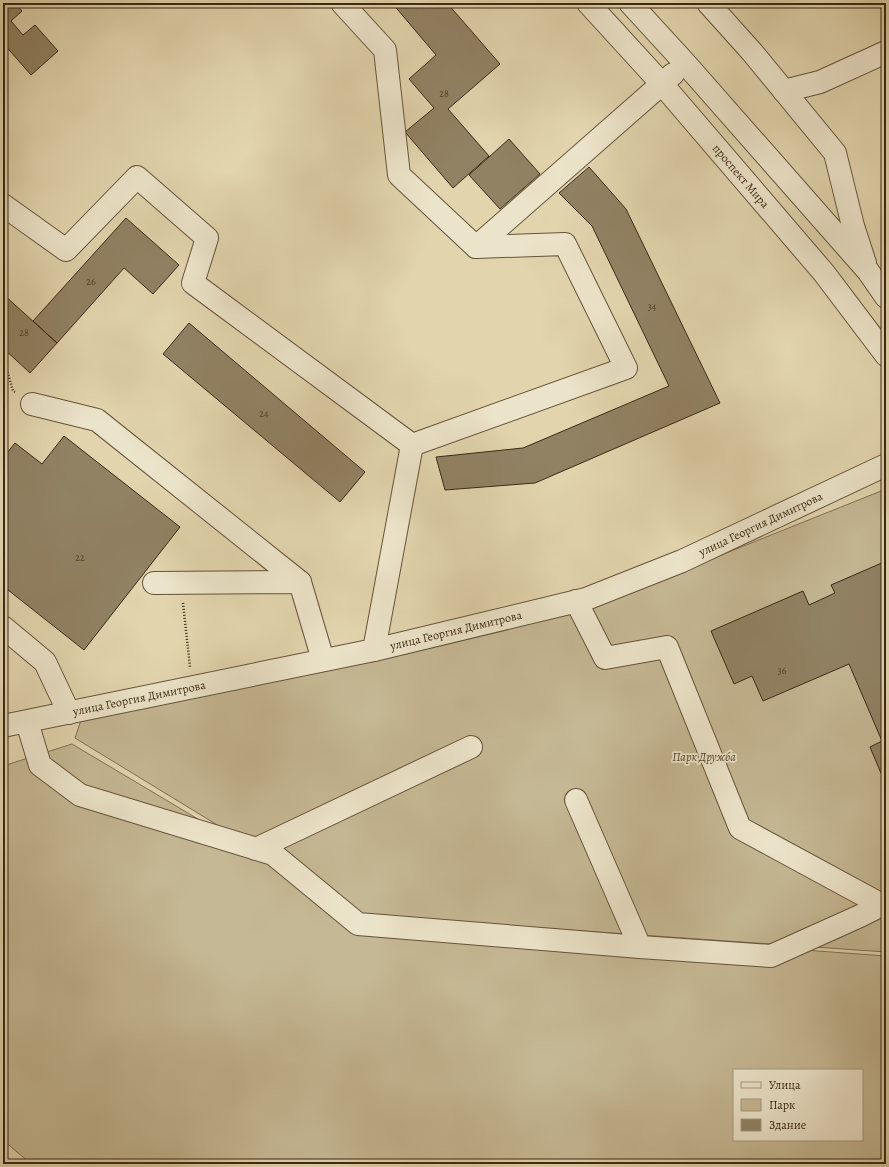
<svg xmlns="http://www.w3.org/2000/svg" width="889" height="1167" viewBox="0 0 889 1167" font-family="Alegreya,serif">
	<rect width="100%" height="100%" fill="#e2d5ae"/>
	<filter id="stains"><feTurbulence type="fractalNoise" baseFrequency=".005" numOctaves="4"/><feColorMatrix values="0 0 0 0 .2 0 0 0 0 .09 0 0 0 0 .02 0 0 0 .5 -.17"/></filter>
	<radialGradient id="worn" r=".72"><stop offset=".6" stop-color="#630" stop-opacity="0"/><stop offset="1" stop-color="#630" stop-opacity=".3"/></radialGradient>
	<!-- green -->
	<path fill="#c5b894" stroke="#807054" fill-rule="evenodd" d="M886,489V952L366,916L75,738L82,717L594,606Z
		M72,744L364,918L886,956V1164H31L3,1140V766ZM734,1070H862V1140H734Z"/>
	<!-- building -->
	<path fill="#918264" stroke="#3a2914" d="M3,3H15L22,11L11,21L23,35L35,25L58,51L31,75L3,43Z
		M62,3H73L67,8Z
		M392,3H447L500,64L448,109L489,156L453,188L405,132L434,108L409,79L436,55Z
		M880,3H886V16Z
		M509,139L540,174L500,209L469,175Z
		M589,167L626,209L720,403L535,483L445,490L436,457L523,448L669,386L592,226L559,193Z
		M126,218L179,265L153,294L124,268L57,343L33,321Z
		M3,294L57,343L30,373L3,348Z
		M189,323L365,472L340,502L163,354Z
		M64,436L180,527L84,650L3,586V458L15,443L42,464Z
		M884,562L886,566V785L870,747L882,741L849,664L763,701L752,676L734,684L711,631L803,591L809,605L835,593L831,585Z"/>
	<g fill="none" stroke-linecap="round" stroke-linejoin="round">
		<defs>
			<g id="minor">
				<path d="M342,3L385,50L399,175L476,247L565,244L626,368L412,445L374,650"/>
				<path id="s1" d="M588,3L662,84L824,273L886,355"/>
				<path d="M630,3L685,63L868,271L886,297"/>
				<path d="M708,3L752,52L835,153L853,226L865,263"/>
				<path d="M784,91L820,82L886,52"/>
				<path d="M3,205L66,250L137,177L207,238L193,283L412,445"/>
				<path d="M476,247L673,74"/>
				<path d="M32,404L97,420L300,582"/>
				<path d="M154,583L300,582L323,660"/>
				<path d="M576,601L605,658L667,647L740,828L882,905L886,903"/>
				<path d="M3,627L45,662L69,713"/>
				<path d="M27,722L40,765L80,795L273,854L358,924L640,947L771,956L860,916L882,905"/>
				<path id="s2" d="M3,726L374,650L586,599L682,561L886,465"/>
				<path d="M576,800L640,947"/>
				<path d="M256,849L471,747"/>
			</g>
		</defs>
		<!-- minor casing -->
		<use href="#minor" stroke="#64543a" stroke-width="24"/>
		<!-- path -->
		<path stroke="#3a2914" stroke-width="2.5" stroke-dasharray="1 2" stroke-linecap="butt" d="M3,365L6,367L13,391L15,392
			M183,603L190,667"/>
		<!-- minor -->
		<use href="#minor" stroke="#ece4ca" stroke-width="22"/>
	</g>
	<g text-anchor="middle" stroke-width="3.5" stroke-linejoin="round" paint-order="stroke">
		<!-- number labels -->
		<g font-size="10" fill="#503f28">
			<text x="444" y="97">28</text>
			<text x="91" y="285">26</text>
			<text x="652" y="310">34</text>
			<text x="24" y="336">28</text>
			<text x="264" y="417">24</text>
			<text x="80" y="561">22</text>
			<text x="782" y="674">36</text>
		</g>
		<!-- street labels -->
		<g font-size="12" fill="#3a2914" stroke="#ece4ca">
			<text dy="4" stroke="none"><textPath href="#s1" startOffset="231">проспект Мира</textPath></text>
			<text dy="4" stroke="none"><textPath href="#s2" startOffset="787">улица Георгия Димитрова</textPath></text>
			<text dy="4" stroke="none"><textPath href="#s2" startOffset="463">улица Георгия Димитрова</textPath></text>
			<text dy="4" stroke="none"><textPath href="#s2" startOffset="139">улица Георгия Димитрова</textPath></text>
		</g>
		<!-- park labels -->
		<g font-size="12" font-style="italic" fill="#56462e" stroke="#ece4ca">
			<text x="704" y="761">Парк Дружба</text>
		</g>
	</g>
	<!-- margin -->
	<rect width="889" height="1167" fill="none" stroke="#e2d5ae" stroke-width="16"/>
	<rect x="4" y="4" width="881" height="1159" fill="none" stroke="#3a2914" stroke-width="2"/>
	<rect x="8" y="8" width="873" height="1151" fill="none" stroke="#3a2914"/>
	<!-- legend -->
	<rect x="733" y="1069" width="130" height="72" fill="#ece4ca" stroke="#a59981"/>
	<rect x="741" y="1082" width="20" height="6" fill="#ece4ca" stroke="#a59981"/>
	<text x="769" y="1089" font-size="12" fill="#3a2914">Улица</text>
	<rect x="741" y="1099" width="20" height="12" fill="#c5b894" stroke="#a59981"/>
	<text x="769" y="1109" font-size="12" fill="#3a2914">Парк</text>
	<rect x="741" y="1119" width="20" height="12" fill="#918264" stroke="#a59981"/>
	<text x="769" y="1129" font-size="12" fill="#3a2914">Здание</text>
	<rect width="100%" height="100%" filter="url(#stains)"/>
	<rect width="100%" height="100%" fill="url(#worn)"/>
</svg>
